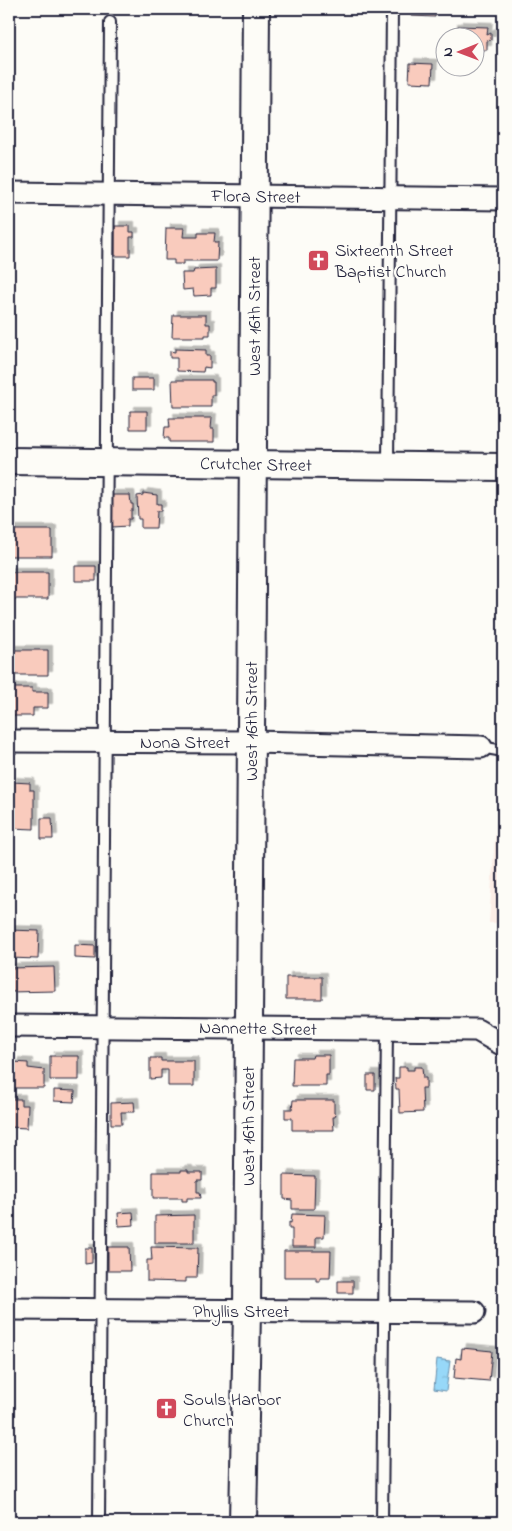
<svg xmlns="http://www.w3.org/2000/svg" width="512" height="1531" viewBox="0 0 512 1531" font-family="'Indie Flower',sans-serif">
	<defs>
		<pattern id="water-ripples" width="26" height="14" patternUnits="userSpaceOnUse" patternTransform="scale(1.25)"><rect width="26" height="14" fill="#97d8f8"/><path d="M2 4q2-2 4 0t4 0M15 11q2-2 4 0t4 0" fill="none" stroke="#82b9d6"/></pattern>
		<filter id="shadow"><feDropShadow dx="4.5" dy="-4.5" stdDeviation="0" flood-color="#0004"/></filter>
	</defs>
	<rect width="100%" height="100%" fill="#fdfcf7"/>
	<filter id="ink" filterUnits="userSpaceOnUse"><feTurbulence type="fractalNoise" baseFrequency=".02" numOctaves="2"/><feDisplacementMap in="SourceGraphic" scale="10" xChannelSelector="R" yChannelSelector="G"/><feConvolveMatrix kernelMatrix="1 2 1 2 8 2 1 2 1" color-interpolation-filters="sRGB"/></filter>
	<g filter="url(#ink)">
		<!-- built -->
		<path fill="#fcede6" d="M503,721V923H489Z"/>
		<!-- water -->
		<path fill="url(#water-ripples)" stroke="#688fac" d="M437,1359L450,1361L446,1391L434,1389Z"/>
		<!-- building -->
		<path fill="#f9cbbd" stroke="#22223b" filter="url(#shadow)" d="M411,9H435V17L411,16Z
			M458,26L488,27L487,35L491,33V40L487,41V50H474V38H459V36H453V28H458Z
			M410,63L433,64L432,83L409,82Z
			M115,226H130V232H134V237H130V256H115Z
			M166,228H184L183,237H198V233H215L214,242H218L217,261H183V264H174V260H165Z
			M216,269V288H211V295L194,296L193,289L183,290L182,273H193L194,270Z
			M173,315H206V324H210V335H205V337H172Z
			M175,349L206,350V356H210V368L204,367L203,372L177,371V358H170V351L175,352Z
			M132,378H154V390H132Z
			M172,380H212V382H214V395H211V407H173Z
			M130,411H147V429H130Z
			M169,418H212L211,429H214V442H169V438H164L165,427H170Z
			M143,493L157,495V504H161V511H157L156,528H141V519H138L137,496L143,495Z
			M110,495H130L131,504H133V510H131V519H128V526L112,527Z
			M9,530H52V556H9Z
			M75,566H96V581H75Z
			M9,572H48V599H9Z
			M9,650H48V675H9Z
			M9,688H32V692H48V708H33V716H9Z
			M12,782L30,783V790H34V829L11,828V822H9V789H13Z
			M41,818H52L53,839H41Z
			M9,930L39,931L38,959L9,958Z
			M75,945L95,946V959L75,958Z
			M54,967L55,991L9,992V968Z
			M286,977H322V999H286Z
			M313,1055H329V1075H326V1086H292L293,1058H312Z
			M50,1056H79V1080H50Z
			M150,1058H161V1061H194V1086H168V1070H161V1078L150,1079Z
			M9,1060H10V1066H14V1062L28,1063V1068L44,1070V1088H9Z
			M399,1067H407V1070H414V1067H422L423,1078H426V1088H422L423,1112L400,1113L399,1089H396L395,1078H399Z
			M367,1075H375V1090H367Z
			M54,1090L75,1091L74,1102L54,1101Z
			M9,1099H21V1105H28L27,1128L9,1127Z
			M293,1100H334V1113L336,1114L335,1117H333L334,1130H292V1118H285V1109H292Z
			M134,1102L135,1112H121L122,1124H111V1103Z
			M181,1170H188V1172H202V1180H197V1192H200L201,1198H187V1201H182V1198H153V1172H181Z
			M284,1175L315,1176L314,1209H292V1200L284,1199Z
			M133,1212L134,1225L119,1226L118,1213Z
			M292,1214L325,1215L324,1237H316V1247H292V1229H289V1222L291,1223Z
			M194,1215V1243H155V1216Z
			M108,1247H129L130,1271H108Z
			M151,1247L198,1248L197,1278H186V1282L147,1281V1260H152Z
			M85,1248H92V1263L85,1264Z
			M284,1251H331L330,1278H320V1281H316V1277H284Z
			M338,1281H353V1293H338Z
			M462,1348L492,1351L489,1381L454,1378L456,1358L461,1359Z"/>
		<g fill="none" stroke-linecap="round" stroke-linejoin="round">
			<defs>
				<path id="service" d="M388,464L392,9
					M481,747L503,751
					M99,1522L110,22
					M382,1522L387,1029"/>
				<path id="minor" d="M9,193L503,199
					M9,741L251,742L481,747
					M9,1026L477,1030L503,1045
					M9,1309L474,1312"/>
				<path id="tertiary" d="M9,461L503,467
					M243,1522L247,1311L256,9"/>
			</defs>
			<!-- service casing -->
			<use href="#service" stroke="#22223b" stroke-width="14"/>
			<!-- minor casing -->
			<use href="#minor" stroke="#22223b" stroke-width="25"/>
			<!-- tertiary casing -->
			<use href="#tertiary" stroke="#22223b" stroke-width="30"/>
			<!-- service -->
			<use href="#service" stroke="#fdfcf7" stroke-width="10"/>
			<!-- minor -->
			<use href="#minor" stroke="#fdfcf7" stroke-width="21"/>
			<!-- tertiary -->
			<use href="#tertiary" stroke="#fdfcf7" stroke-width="26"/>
		</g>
	</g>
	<!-- icons -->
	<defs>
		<symbol id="church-square" viewBox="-11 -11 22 22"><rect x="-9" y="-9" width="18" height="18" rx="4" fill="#d1495b" stroke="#fdfcf7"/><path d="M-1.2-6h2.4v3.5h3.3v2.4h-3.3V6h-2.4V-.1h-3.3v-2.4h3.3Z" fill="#fff"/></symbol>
	</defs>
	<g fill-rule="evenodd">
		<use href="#church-square" x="306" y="248" width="25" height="25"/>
		<use href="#church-square" x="154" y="1396" width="25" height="25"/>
	</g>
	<g text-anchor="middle" stroke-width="5" stroke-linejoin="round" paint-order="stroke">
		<!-- street labels -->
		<g font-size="18" fill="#22223b" stroke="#fdfcf7">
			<text transform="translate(256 196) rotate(1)" y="6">Flora Street</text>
			<text transform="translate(254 316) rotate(-90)" y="6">West 16th Street</text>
			<text transform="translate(256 464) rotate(1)" y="6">Crutcher Street</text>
			<text transform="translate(251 721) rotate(-90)" y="6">West 16th Street</text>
			<text x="185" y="748">Nona Street</text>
			<text transform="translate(258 1028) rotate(1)" y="6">Nannette Street</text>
			<text transform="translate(248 1126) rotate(-90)" y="6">West 16th Street</text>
			<text x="241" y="1317">Phyllis Street</text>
		</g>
		<!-- poi labels -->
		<g font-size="18" fill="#22223b" stroke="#fdfcf7" text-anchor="start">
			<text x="335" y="256">Sixteenth Street<tspan x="335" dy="21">Baptist Church</tspan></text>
			<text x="183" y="1405">Souls Harbor<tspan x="183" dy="21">Church</tspan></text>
		</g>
	</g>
	<!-- margin -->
	<rect width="512" height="1531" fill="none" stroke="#fdfcf7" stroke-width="30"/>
	<rect x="15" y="15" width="482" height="1501" fill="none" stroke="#22223b" stroke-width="2" filter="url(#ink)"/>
	<!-- north arrow -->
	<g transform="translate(460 52) rotate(269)"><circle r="24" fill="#fdfcf7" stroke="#a5a5ac"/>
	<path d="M0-4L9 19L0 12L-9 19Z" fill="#d1495b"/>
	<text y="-8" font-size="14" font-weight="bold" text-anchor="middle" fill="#22223b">N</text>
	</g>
</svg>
